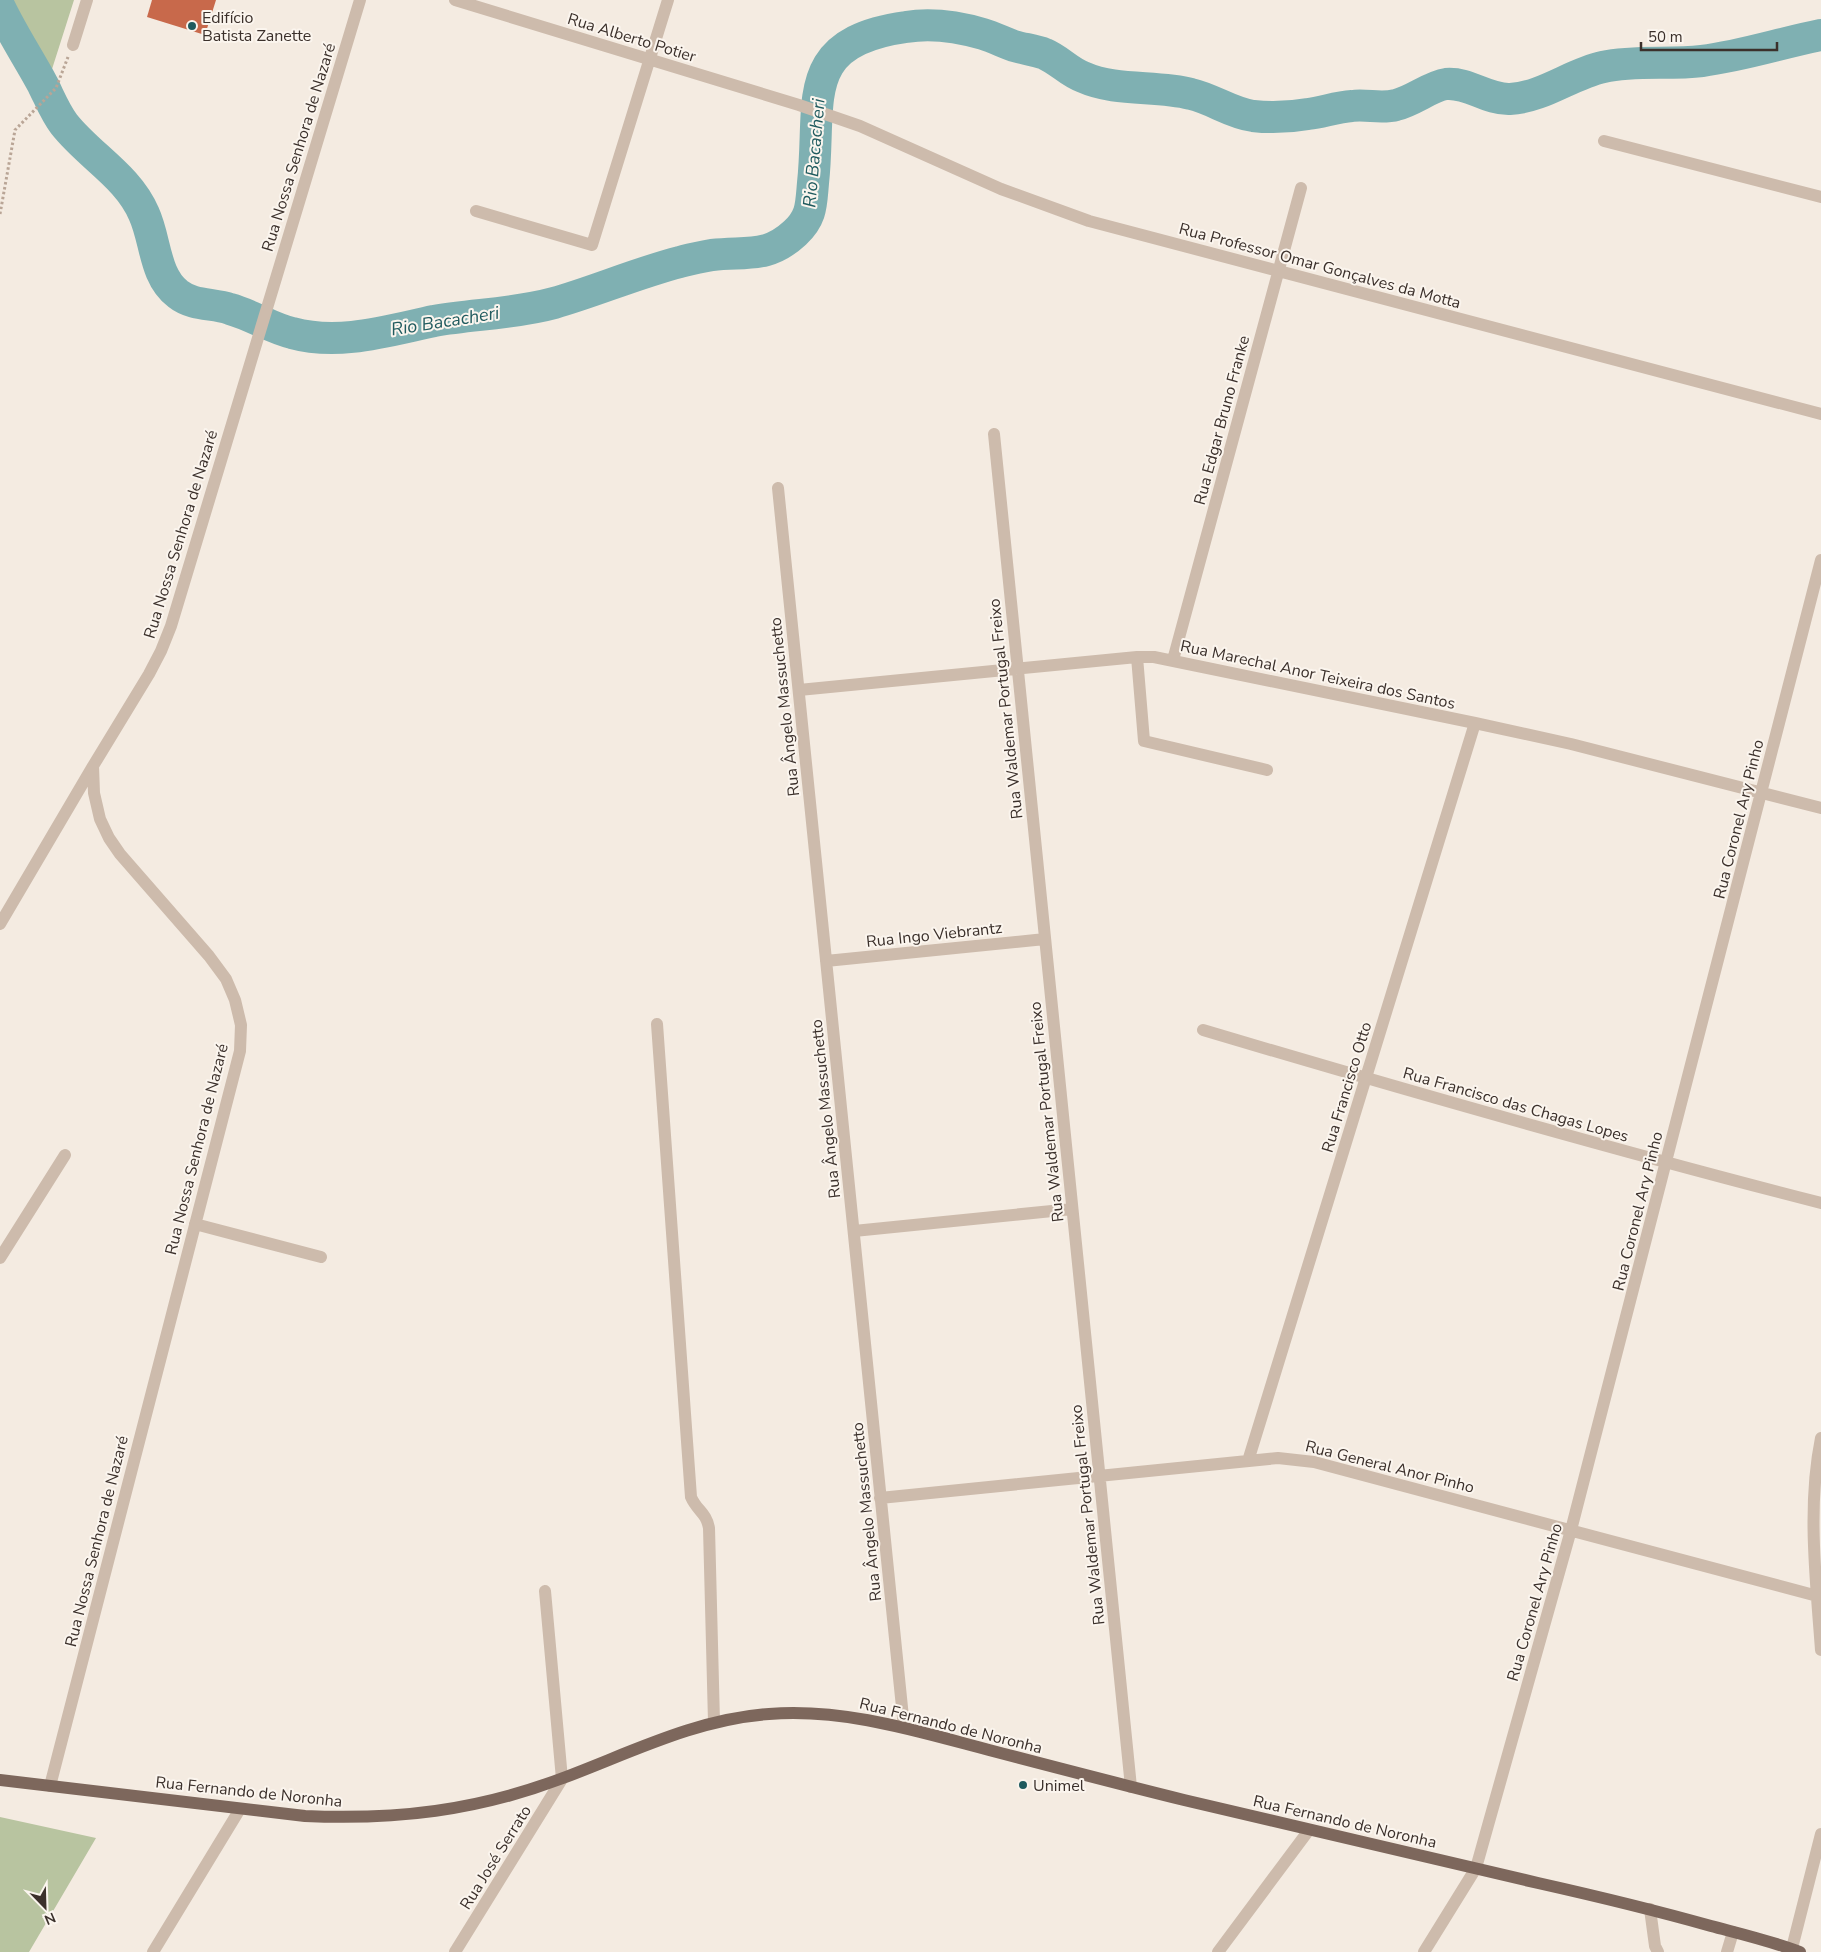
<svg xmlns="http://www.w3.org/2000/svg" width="1821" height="1952" viewBox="0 0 1821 1952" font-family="'Nunito Sans',sans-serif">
	<rect width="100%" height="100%" fill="#f4ebe1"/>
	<!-- green -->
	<path fill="#b8c4a0" d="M13,0H74L46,88Z
		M0,1817L96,1838L29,1952H0Z"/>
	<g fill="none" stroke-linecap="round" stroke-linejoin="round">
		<!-- river -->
		<path stroke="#7fb0b2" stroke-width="32" d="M0,8C13,35 29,59 43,85C50,99 55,112 64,124C89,156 128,176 144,214C156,240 154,276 178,294C193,306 213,303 230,309C252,315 271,328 292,333C339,346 387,331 434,321C473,314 514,314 554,303C596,291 637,273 680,262C690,259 702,257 712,255C746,251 767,259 795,233C812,217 811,205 813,183C822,101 797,42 906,27C930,23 959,27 983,34C993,37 1003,42 1014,46C1024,49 1035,50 1045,54C1059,60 1069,72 1083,77C1116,92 1156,85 1191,94C1213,99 1231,113 1253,116C1271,118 1291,117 1308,114C1323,112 1337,107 1352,106C1367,104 1381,109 1396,105C1413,101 1431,86 1446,84C1469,82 1487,100 1510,99C1544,97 1571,74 1603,67C1636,60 1669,65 1702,61C1742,56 1781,43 1821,35"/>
	</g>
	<!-- building -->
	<path fill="#c8694b" d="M152,0H216L205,35L147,17Z"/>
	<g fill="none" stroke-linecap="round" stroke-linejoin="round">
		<!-- path -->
		<path stroke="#b9a596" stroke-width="3" stroke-dasharray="2.5 2.5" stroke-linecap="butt" d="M0,214L15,130L56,88L68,57"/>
		<!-- minor -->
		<path stroke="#cdbbac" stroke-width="12" d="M455,0L799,105L860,126L1001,189L1089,221L1821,414
			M73,45L87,0
			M1604,141L1821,197
			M476,211L592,245L668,0
			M994,434L1131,1787
			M778,488L904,1727
			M1137,657L1144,741L1267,770
			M1173,660L1301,188
			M799,690L1137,657H1154L1475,723L1571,744L1821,808
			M0,924L93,766
			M826,961L1045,939
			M657,1024L691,1497C697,1511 706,1512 709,1528L714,1722
			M1203,1030C1408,1091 1614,1150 1821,1203
			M195,1224L321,1257
			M854,1231L1072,1209
			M0,1258L65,1155
			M1821,1438C1807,1507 1816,1580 1821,1650
			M1248,1461L1475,723
			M880,1498L1278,1458L1314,1462L1821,1597
			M50,1786L240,1051L241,1025L235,1000L226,979L209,956L120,854L109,838L100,819L94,793L93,766L149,674L161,651L171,626L360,0
			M1650,1909L1655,1946L1658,1952
			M153,1952L240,1809
			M455,1952L562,1779L545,1591
			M1218,1952L1309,1830
			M1424,1952L1476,1868L1571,1530L1821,560
			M1727,1952L1733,1932
			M1791,1952L1821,1834"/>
		<!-- major -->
		<path stroke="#7d675c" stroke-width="12" d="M0,1780L305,1816C396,1820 476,1811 563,1778C630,1753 696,1719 769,1714C844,1708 917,1731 989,1750C1054,1767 1119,1784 1184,1800C1302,1828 1420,1855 1538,1883C1596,1896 1654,1910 1711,1926C1741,1934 1771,1941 1800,1952"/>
	</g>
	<!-- markers -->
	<g fill="#1f5a5e" stroke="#fbf5ee" stroke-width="2">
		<circle cx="192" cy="26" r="5"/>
		<circle cx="1023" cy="1785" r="5"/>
	</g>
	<g text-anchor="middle" stroke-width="4" stroke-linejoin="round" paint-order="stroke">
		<!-- poi labels -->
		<g font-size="16" fill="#3b302b" stroke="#fbf5ee" text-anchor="start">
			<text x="202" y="23">Edifício<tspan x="202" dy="18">Batista Zanette</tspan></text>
			<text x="1033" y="1791">Unimel</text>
		</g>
		<!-- street labels -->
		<g font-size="16" fill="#3b302b" stroke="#fbf5ee">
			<text transform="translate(632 37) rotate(17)" y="6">Rua Alberto Potier</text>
			<text transform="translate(298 147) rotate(-73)" y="6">Rua Nossa Senhora de Nazaré</text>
			<text transform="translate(1320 265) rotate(15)" y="6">Rua Professor Omar Gonçalves da Motta</text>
			<text transform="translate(1221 420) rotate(-75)" y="6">Rua Edgar Bruno Franke</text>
			<text transform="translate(180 534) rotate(-73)" y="6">Rua Nossa Senhora de Nazaré</text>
			<text transform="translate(1318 674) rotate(12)" y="6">Rua Marechal Anor Teixeira dos Santos</text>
			<text transform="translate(784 707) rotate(-96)" y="6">Rua Ângelo Massuchetto</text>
			<text transform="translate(1005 709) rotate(-96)" y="6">Rua Waldemar Portugal Freixo</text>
			<text transform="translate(1738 819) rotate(-76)" y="6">Rua Coronel Ary Pinho</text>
			<text transform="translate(934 934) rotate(-6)" y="6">Rua Ingo Viebrantz</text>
			<text transform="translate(1346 1087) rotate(-73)" y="6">Rua Francisco Otto</text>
			<text transform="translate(1516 1104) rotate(16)" y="6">Rua Francisco das Chagas Lopes</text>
			<text transform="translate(825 1109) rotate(-96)" y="6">Rua Ângelo Massuchetto</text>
			<text transform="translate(1046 1112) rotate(-96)" y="6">Rua Waldemar Portugal Freixo</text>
			<text transform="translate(196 1149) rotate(-76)" y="6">Rua Nossa Senhora de Nazaré</text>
			<text transform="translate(1637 1211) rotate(-76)" y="6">Rua Coronel Ary Pinho</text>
			<text transform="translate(1390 1466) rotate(14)" y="6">Rua General Anor Pinho</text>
			<text transform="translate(866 1512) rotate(-96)" y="6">Rua Ângelo Massuchetto</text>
			<text transform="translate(1087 1515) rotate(-96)" y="6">Rua Waldemar Portugal Freixo</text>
			<text transform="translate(96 1541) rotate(-76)" y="6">Rua Nossa Senhora de Nazaré</text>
			<text transform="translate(1534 1602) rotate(-74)" y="6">Rua Coronel Ary Pinho</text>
			<text transform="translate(951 1725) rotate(14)" y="6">Rua Fernando de Noronha</text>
			<text transform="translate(249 1791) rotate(6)" y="6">Rua Fernando de Noronha</text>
			<text transform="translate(1345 1821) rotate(13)" y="6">Rua Fernando de Noronha</text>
			<text transform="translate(495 1857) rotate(-58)" y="6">Rua José Serrato</text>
		</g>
		<!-- water labels -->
		<g font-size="18" font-style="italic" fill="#1f5a5e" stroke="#fbf5ee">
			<text transform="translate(814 153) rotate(-85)" y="6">Rio Bacacheri</text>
			<text transform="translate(445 321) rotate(-9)" y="6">Rio Bacacheri</text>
		</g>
	</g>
	<!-- north arrow -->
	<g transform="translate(45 1907) rotate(157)" stroke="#fbf5ee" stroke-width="4" paint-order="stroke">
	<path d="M0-4L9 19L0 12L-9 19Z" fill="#3b302b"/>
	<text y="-8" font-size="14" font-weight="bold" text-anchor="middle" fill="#3b302b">N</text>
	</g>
	<!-- scale -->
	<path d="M1641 42v8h136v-8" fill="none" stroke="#3b302b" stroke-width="2.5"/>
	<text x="1648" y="42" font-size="15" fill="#3b302b" stroke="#fbf5ee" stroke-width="4" paint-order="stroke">50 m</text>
</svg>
